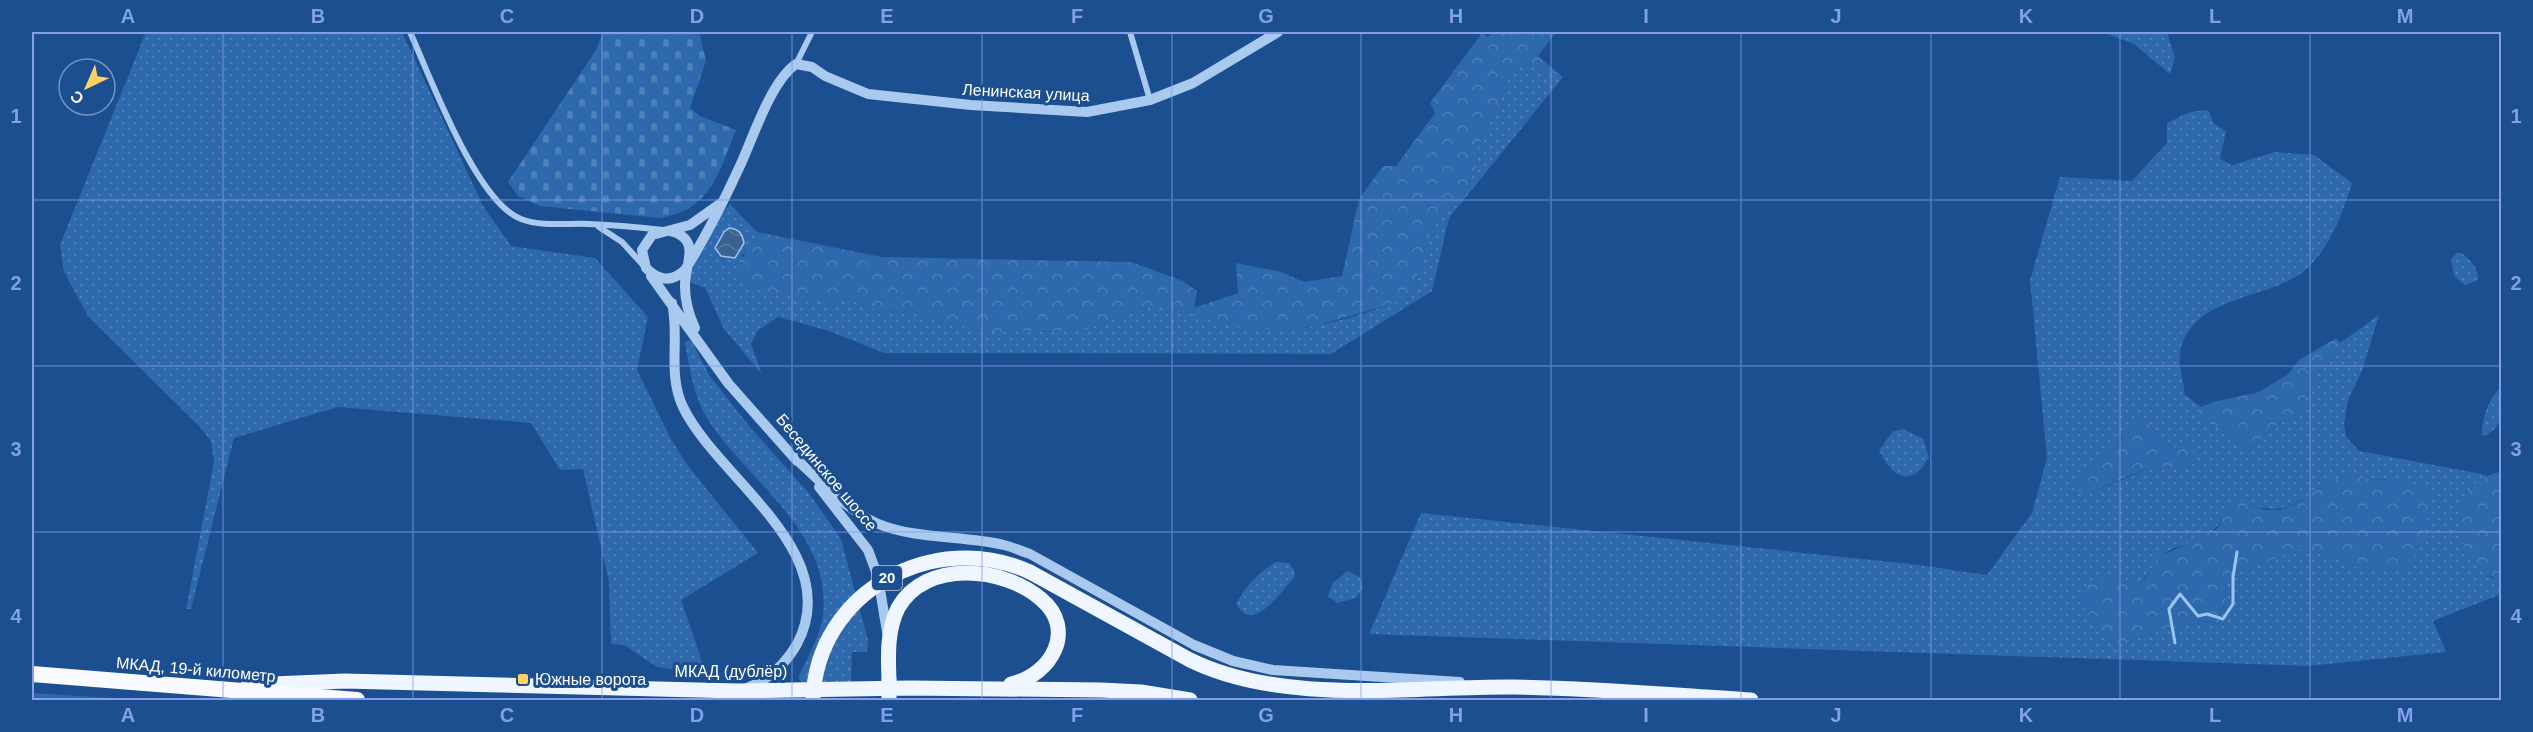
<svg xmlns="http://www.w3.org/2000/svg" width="2533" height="732" viewBox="0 0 2533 732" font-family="Arial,sans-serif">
	<defs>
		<pattern id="grass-dots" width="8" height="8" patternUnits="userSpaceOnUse" patternTransform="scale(1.5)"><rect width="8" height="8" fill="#2e69ad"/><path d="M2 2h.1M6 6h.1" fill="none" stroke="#4d80b9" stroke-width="1.8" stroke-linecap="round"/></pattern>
		<pattern id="forest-crowns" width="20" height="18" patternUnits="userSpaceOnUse" patternTransform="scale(1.5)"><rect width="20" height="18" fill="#2e69ad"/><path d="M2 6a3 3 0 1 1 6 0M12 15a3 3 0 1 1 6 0" fill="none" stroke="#4d80b9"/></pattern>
		<pattern id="cemetery-stones" width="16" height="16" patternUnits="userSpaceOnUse" patternTransform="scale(1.5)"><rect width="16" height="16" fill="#2e69ad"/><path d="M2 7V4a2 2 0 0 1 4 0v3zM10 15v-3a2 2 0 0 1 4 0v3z" fill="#4d80b9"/></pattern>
		<pattern id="water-waves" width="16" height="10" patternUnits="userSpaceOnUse" patternTransform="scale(1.5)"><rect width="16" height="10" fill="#3c6290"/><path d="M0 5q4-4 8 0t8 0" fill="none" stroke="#597aa1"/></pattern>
	</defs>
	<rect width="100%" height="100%" fill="#1b4f8f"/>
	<!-- grass -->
	<path fill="url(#grass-dots)" fill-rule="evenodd" d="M146,32H402L483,206L511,246L595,258L648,317L637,370L671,439L688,466L758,553L681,600L706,673L657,667L624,645L611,644L609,582L583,469L560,470L531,423L338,407L234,438L191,609H186L214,462L211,441L200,427L88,316L64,272L60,245Z
		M2101,32H2167L2175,58L2170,74L2134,44Z
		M1531,66L1563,77L1449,218L1432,291L1331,354L884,353L829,331L778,317L758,330L751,344L762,374L724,329L705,288L689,282C696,252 710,228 730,204L757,232L751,247L741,256L831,304L848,299L876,310L911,311L981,332L1081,331L1147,307H1166L1302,328C1334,323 1390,309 1416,290L1418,273L1434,223L1462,200L1476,167L1478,149L1484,132L1494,115L1505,82L1514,67Z
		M2208,110L2214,124L2226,131L2220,159L2232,165L2275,152L2314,155L2352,183C2342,215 2327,257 2297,276C2259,300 2189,298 2180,354C2178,366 2184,383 2185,395L2201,407L2196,418L2224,430L2253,447L2271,429L2298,413L2317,374L2340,352V343L2379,315L2362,371L2348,400L2344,424L2346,437L2359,451L2487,475L2465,493L2490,577L2502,581L2501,594L2433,621L2446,652L2308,666L1369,634L1421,513L1911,564L1987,575L2032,513L2047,458L2030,280L2060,177L2132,181L2167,143V123L2190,112ZM2150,425L2163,443L2173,448L2181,470L2162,466L2145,470L2088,494L2081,474L2113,449L2122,437ZM2353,476L2388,480L2356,567C2342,561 2327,553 2313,549C2290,544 2247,570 2225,579L2226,601L2216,621C2195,624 2171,626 2151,632C2143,635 2135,641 2126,643C2103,649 2087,614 2080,597L2128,580L2140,583C2150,574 2155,558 2168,551C2188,541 2213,540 2222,518L2250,504C2296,523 2310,481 2353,476Z
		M2456,253H2461C2470,259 2479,268 2478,280L2465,285L2454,276L2451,259Z
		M688,340L692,342L709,375L750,427L808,492L841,539L868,640L867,652H852L851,682L804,684L798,678C807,658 821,635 823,614C832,530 745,480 707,418C693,395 690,369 685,343Z
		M2501,387C2502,406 2505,428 2484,436L2482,433C2483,415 2488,400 2501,387Z
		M1903,429L1923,439L1929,457C1912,489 1892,478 1879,450L1893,431Z
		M1276,562L1289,563L1294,570L1295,576C1281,592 1252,636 1236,603C1246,586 1259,572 1276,562Z
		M1347,571L1360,577L1363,588L1356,598L1337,603L1328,596L1333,583Z
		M32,693L126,699L136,700H32Z"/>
	<!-- forest -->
	<path fill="url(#forest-crowns)" d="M1493,32H1556L1538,56L1563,77L1531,66L1514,67L1505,82L1494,115L1484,132L1478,149L1476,167L1462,200L1434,223L1418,273L1416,290L1402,301L1319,325L1302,328L1246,329L1166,308L1147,307L1081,331L981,332L911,311L876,310L848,299L831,304L761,291L746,284L735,272C741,257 751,247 757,232L882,257L1131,262L1183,281L1197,291L1194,308L1238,293L1236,263L1281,272L1304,282L1342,276L1359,199L1383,166H1396L1435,113L1430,103L1482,33L1488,37Z
		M2336,338L2340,343V352L2317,374L2298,413L2271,429L2253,447L2243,448L2224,430L2196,418L2201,407L2213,402L2259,392L2287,375L2299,360Z
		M2145,419L2163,443L2173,448L2183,444L2191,447L2196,460C2183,479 2174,464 2158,467C2134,471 2110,485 2088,494L2078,491L2074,484L2081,474L2113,449L2137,420Z
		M2501,472H2502L2501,581C2450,561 2438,484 2501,472Z
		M2353,476L2417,484L2431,491L2430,506L2418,551L2409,564L2400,570L2356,567L2314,549L2301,548L2225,579L2226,601L2216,621C2195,624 2172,626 2151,632C2143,635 2135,641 2126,643C2103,649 2087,614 2080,597L2083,588C2109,573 2112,577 2140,583L2146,578L2157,558L2217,529L2228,506L2239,500L2265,510H2279L2293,505L2336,478Z"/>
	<!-- cemetery -->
	<path fill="url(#cemetery-stones)" d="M603,32H699L706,61L690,108L700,116L736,130C718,173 712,209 660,218L540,206L518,196L508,182L596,50Z"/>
	<!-- water -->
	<path fill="url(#water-waves)" stroke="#9cc4f0" stroke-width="1.5" d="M729,228C739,229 742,233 744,243L735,258L721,256L715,248L724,232Z"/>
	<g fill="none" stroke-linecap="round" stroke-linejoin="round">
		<!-- stream -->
		<path stroke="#9cc4f0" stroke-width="3" d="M2175,643L2169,609L2180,594L2198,616L2207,614L2223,619L2233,604V577L2237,552"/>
		<!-- minor -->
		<path stroke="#a9c9ee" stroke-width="6" d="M410,32C430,76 476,202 521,219C542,227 567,223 589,224C614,225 638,227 663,230
			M1130,32L1150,100
			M796,64L812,32
			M599,227L622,242L643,265"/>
		<!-- tertiary -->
		<path stroke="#a9c9ee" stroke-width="10" d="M721,203L690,225L652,235L642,250L646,268C658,280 671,283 685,270C705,238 723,203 739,168C753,139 770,82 796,64L812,67L825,76L868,94L971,105L1087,112L1150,100L1193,83L1278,32
			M670,231C703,239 684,265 685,287C685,301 689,315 695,328
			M651,276L728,383L797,461
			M672,303C680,338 667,373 683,407C717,478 846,552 797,644C785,665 770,679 747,688
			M793,456C818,479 845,509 876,523C916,540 962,535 1004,545C1012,547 1021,551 1030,554L1194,645L1233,661L1273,670L1460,682
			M819,487L868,550L878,577L887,632"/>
		<!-- primary -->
		<path stroke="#f0f6ff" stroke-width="15" d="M1030,572L1190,660C1284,706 1411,686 1514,687C1593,688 1672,695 1751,700
			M889,680C888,656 887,630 898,608C925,559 1004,567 1041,599C1077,629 1052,675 1011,684
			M248,685L345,681L738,691L909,688L1101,690L1141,692L1190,700"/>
		<!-- trunk -->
		<path stroke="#f8faff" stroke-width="16" d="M32,674L357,700"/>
		<!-- primary-bridge -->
		<path stroke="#f0f6ff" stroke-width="15" d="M889,680V700
			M813,700C816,592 934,528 1030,572"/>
	</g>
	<!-- grid -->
	<path fill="none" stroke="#839eea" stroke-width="1.5" stroke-opacity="0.55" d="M223,32V700M413,32V700M602,32V700M792,32V700M982,32V700M1172,32V700M1361,32V700M1551,32V700M1741,32V700M1931,32V700M2120,32V700M2310,32V700M32,200H2502M32,366H2502M32,532H2502"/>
	<!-- markers -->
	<rect fill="#ffd166" stroke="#1b4f8f" stroke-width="2" x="517" y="673" width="12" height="12" rx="3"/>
	<g text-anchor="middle" stroke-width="6" stroke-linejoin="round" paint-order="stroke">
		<!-- shield labels -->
		<rect fill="#1b4f8f" stroke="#bbcadd" stroke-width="1.5" x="872" y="566" width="30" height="24" rx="4.5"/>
		<g font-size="15" font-weight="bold" fill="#fff">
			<text x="887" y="583">20</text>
		</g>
		<!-- street labels -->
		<g font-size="16" fill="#fff" stroke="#1b4f8f">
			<text transform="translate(1026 92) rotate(3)" y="6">Ленинская улица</text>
			<text transform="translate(827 472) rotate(50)" y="6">Бесединское шоссе</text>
			<text transform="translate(196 669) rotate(5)" y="6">МКАД, 19-й километр</text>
			<text x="731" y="677">МКАД (дублёр)</text>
		</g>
		<!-- poi labels -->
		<g font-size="16" fill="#fff" stroke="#1b4f8f" text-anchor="start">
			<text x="535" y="685">Южные ворота</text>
		</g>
	</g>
	<!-- border -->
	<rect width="2533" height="732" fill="none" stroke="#1b4f8f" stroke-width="66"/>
	<!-- north arrow -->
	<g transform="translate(87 87) rotate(224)"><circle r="28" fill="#1b4f8f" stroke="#7695bc" stroke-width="1.5"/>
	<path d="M0-4.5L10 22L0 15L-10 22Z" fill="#ffd166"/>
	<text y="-9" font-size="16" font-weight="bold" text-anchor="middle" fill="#ffffff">С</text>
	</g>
	<rect x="33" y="33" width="2467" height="666" fill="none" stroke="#839eea" stroke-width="2"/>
	<g font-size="20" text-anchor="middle" font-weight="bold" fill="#839eea">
		<text x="128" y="23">A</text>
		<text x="318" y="23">B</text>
		<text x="507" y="23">C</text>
		<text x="697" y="23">D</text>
		<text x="887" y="23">E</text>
		<text x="1077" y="23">F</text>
		<text x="1266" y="23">G</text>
		<text x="1456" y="23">H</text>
		<text x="1646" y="23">I</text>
		<text x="1836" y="23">J</text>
		<text x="2026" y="23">K</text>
		<text x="2215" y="23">L</text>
		<text x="2405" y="23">M</text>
		<text x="16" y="123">1</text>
		<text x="2516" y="123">1</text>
		<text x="16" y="290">2</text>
		<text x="2516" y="290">2</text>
		<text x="16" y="456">3</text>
		<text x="2516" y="456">3</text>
		<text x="16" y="623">4</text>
		<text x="2516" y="623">4</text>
		<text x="128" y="722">A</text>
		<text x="318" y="722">B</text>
		<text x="507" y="722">C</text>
		<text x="697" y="722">D</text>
		<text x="887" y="722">E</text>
		<text x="1077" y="722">F</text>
		<text x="1266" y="722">G</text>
		<text x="1456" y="722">H</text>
		<text x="1646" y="722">I</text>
		<text x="1836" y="722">J</text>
		<text x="2026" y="722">K</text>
		<text x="2215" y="722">L</text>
		<text x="2405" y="722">M</text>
	</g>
</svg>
